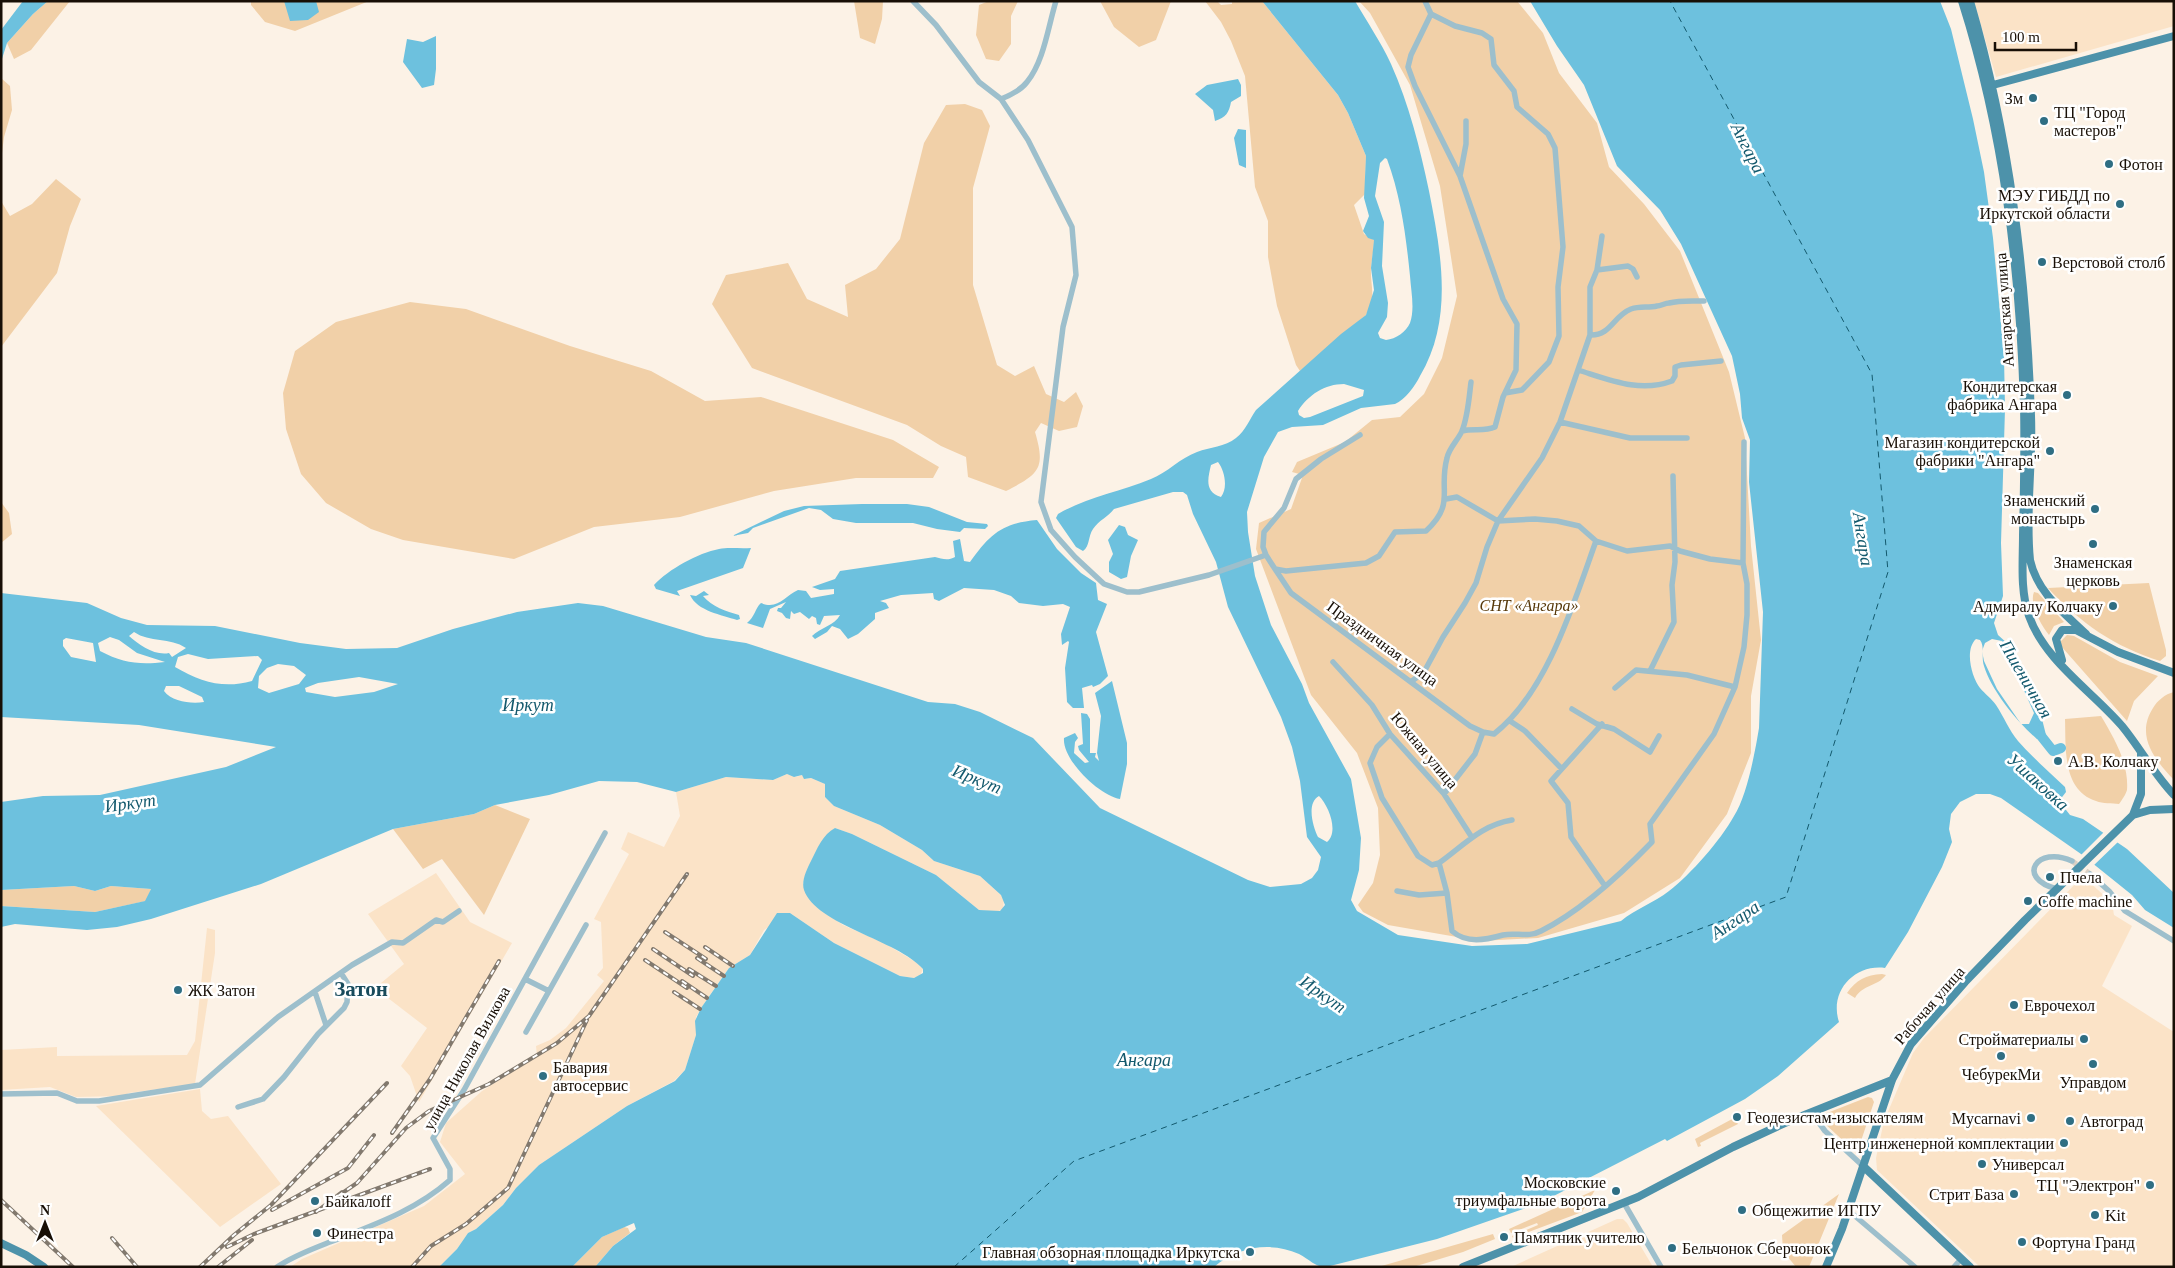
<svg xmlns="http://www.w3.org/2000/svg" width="2175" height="1268" viewBox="0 0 2175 1268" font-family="'Times New Roman',serif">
	<rect width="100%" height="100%" fill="#fcf2e6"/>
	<!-- built -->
	<path fill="#fbe3c7" d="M1974,1H2174V26L1996,77Z
		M787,774L796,777L802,775L806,779L811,778L825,784V797L834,806L880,825L922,850L934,861L980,876L1001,895L1004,900L1003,909L997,912L979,910L936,875L852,834L835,828L807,870L803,883L807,895L824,912L843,925L884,943L916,962L923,969L920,976L914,978L900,976L834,943L790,913L764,930L750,955L729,968L707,999L696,1017V1035L685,1070L674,1081L627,1106L539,1165L516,1188L503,1205L476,1229L468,1233L457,1249L439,1267H290L302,1259L424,1206L465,1174L440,1142L446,1123L482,1091L537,1056L536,1046L550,1040L566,1028L604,981L597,975L603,968L601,922L594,919L629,854L621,849L628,832L664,847L680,816L676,792L726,777L773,780Z
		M436,873L470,922L512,943L419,1102L410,1076L401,1066L427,1028L371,985L381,983L404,964L368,914Z
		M2083,876L2112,903L2114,915L2132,926L2102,986L2174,1032V1267H1980L1877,1170L1876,1158L1884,1121L1913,1053L1924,1038Z
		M207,928L215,930V953L195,1084L129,1093L123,1096L76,1097L50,1087L1,1090V1050L57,1047V1056L187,1055L195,1041Z
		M200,1089L202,1111L211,1119L228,1116L281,1184L220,1227L96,1106Z
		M1617,1219H1623L1627,1223L1653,1267H1511Z"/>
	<!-- green -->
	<path fill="#f1d0a8" d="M48,1H70L31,50L14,59L7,43L33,14Z
		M251,1H369L295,31L265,22L251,5Z
		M854,1H883L882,19L875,44L860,38Z
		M989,1H1018L1011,16V44L999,61L986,59L976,35L979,5Z
		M1100,1H1171L1156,40L1139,47L1114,27Z
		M1205,1H1217L1221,5L1232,4V1H1262L1338,95L1348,113L1366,156L1365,194L1354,205L1364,234L1374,240C1374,249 1372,258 1371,268C1370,286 1377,296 1366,315L1300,371L1296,365L1277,306L1268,257V221L1255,187L1245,76L1231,41L1221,22Z
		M1359,1H1517L1543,33L1559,73L1597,123L1609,167L1644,204L1680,251L1729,372L1745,438L1751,546L1761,640L1751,696V753L1727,814L1680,878L1624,913L1538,938L1480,941L1388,925L1363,912L1358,905L1373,883L1380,855L1378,808L1357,753L1311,695L1256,549L1259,523L1291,509L1303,475L1292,472L1297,462L1345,442L1372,420L1400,417L1424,394L1442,358L1457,296L1440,186L1410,85L1370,13Z
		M1,78L10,86L12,110L4,137L1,161Z
		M965,104L982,110L990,126L973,188V285L997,365L1015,376L1034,366L1046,394L1064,402L1076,392L1083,406L1077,427L1059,431L1041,423L1035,432C1046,469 1039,474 1006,491L968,477L966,457L941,446L907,425L752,368L712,304L726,275L788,263L807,299L848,317L845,285L876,269L900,239L924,143L946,105Z
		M56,179L81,199L70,226L57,273L1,347V201L10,216L32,204Z
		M410,302L466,309L570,346L651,371L705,401L761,397L893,440L939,467L933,478H856L774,491L680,517L594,527L514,559L403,540L371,529L326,503L301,474L286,429L283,393L295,351L336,322Z
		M1,502L9,513L12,534L1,543Z
		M2149,583L2166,650V656L2160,661C2115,647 2080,623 2048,588Z
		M2034,592L2038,593L2064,622L2054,626L2049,635C2041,625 2029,604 2034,592Z
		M2067,635L2074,636L2120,662L2158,676L2134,701L2127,721L2061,646V641Z
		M2174,692V780C2155,760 2135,736 2153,708C2157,701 2165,694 2174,692Z
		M2101,716C2114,738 2129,763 2127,790C2126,794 2122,800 2119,804C2112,803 2103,804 2096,801C2062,790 2066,748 2065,719Z
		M495,805L530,819L484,915L442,859L423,869L393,829L474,814Z
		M74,886L95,891L111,886L151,889L146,901L95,912L1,906V890Z
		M1882,974L1886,975C1877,987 1863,984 1855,998L1847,993C1856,980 1866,975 1882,974Z
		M1868,1097L1872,1098L1874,1102L1860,1144L1853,1147L1849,1146L1824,1123L1823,1119L1827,1113Z
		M1734,1118L1738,1124L1700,1143L1701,1146L1698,1147L1695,1139Z
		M1595,1190L1582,1212L1513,1238L1512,1236L1538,1225L1537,1223L1511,1233L1509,1229Z
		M1839,1194L1809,1267H1796L1783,1251L1782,1235Z
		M624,1227L628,1228L630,1233L613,1246L595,1267H572L602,1237Z
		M1493,1234L1495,1239L1463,1252L1413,1267H1378Z"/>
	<!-- water -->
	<path fill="#6dc1de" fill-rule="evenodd" d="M23,1H48L33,14L7,43L1,62V30Z
		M284,1H316L319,12L308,20L290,21Z
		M1262,1H1355C1367,22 1381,42 1391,64C1409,104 1420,148 1429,191C1441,252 1454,319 1420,376C1415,386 1405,400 1395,404L1361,408L1323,425L1292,427L1278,432L1264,457L1247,512L1248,532L1255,576L1271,625L1302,684L1309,703L1351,779L1361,838L1359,870L1351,900L1357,911L1398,935L1472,946L1527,944L1621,921C1635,909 1654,903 1669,891C1691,874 1720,841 1734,816C1747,796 1755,752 1759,728L1763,612L1749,482L1750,440L1742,418L1740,394L1732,356L1681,244L1660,210L1617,166L1584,85L1557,46L1530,1H1940L1951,29L1973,119L1984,172L1993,238L2004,356L2005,409L2001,543L2003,596L1994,623L1998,635L2008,644L2042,719L2046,735L2037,739C2018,723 1991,690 1984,666C1981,658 1985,646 1980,640L1976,639C1964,650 1972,678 1980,688C1985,694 1992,699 1996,705C2004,717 2009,730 2018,741C2032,757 2049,772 2065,787L2066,792L2059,801L2070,815L2083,819L2127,849L2174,893V928L2145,910L2132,895L2081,854L2001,798L1990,794H1976L1960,802L1951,814L1949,829L1952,842L1942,867L1908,932L1885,968C1854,964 1829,992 1839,1022L1778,1076L1745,1099L1667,1141L1665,1139L1540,1203L1437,1239L1326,1267C1315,1267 1309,1259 1299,1254C1270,1241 1238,1247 1214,1267H595L613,1246L636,1229L634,1223L602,1237L572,1267H439L457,1249L468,1233L476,1229L503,1205L516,1188L539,1165L627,1106L675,1081L685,1070L696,1035L695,1021L701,1008L729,968L750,955L777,913H790L834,943L900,976L914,978L923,973V969C898,940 816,925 804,890C801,881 807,869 811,861C817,849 823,834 835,828L852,834L936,875L979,910L1000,911L1005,905L1001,895L980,876L934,861L922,850L880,825L834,806L825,797V784L811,778L804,779L802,775L794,777L787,774L773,780L726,777L676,792L637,782L599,781L549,795L495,805L474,814L393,829L261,884L151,919L117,927L87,930L15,924L1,927V906L95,912L145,901L151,889L111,886L95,891L74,886L1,890V802L43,796L100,795L226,767L276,747L139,725L1,717V593L87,603L121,618L147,625L215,626L300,643L346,649L397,648L453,629L517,612L578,603L603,606L706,637L746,643L928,702L955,704L980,712L1033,738L1100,808L1248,880L1270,887L1301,884L1312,878L1318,870L1321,857L1307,837L1300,781L1292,747L1281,717L1228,607L1216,562L1193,514L1187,495L1183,492H1173L1114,509C1108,517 1099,520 1093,529C1088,536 1090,546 1083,551L1076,547L1056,518L1058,514C1087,497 1119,492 1151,479C1167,473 1180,458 1197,452C1210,447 1225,447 1236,438C1246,430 1249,420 1256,410L1341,334L1366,315L1374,290L1371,268L1374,240L1368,238L1363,231L1369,216L1364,198L1366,156L1348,113L1338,95ZM1385,158L1387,159C1401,197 1406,236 1410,276C1411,291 1415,309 1410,323C1406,332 1396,339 1386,340L1380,338L1378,333L1387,317L1388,303L1382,266L1384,222L1375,196L1380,163ZM1344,384L1364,390L1363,396L1310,417L1304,418L1299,415L1298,411C1308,395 1325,384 1344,384ZM1218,462C1225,471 1228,488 1221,497C1204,492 1208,478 1211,465ZM134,632C150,643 170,637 186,648L172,657L169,653C155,656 139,645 129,636ZM110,637L119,640L137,653L165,662C139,665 123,663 100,651L98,643ZM66,638L93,643L96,662L71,657L63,646V640ZM188,654L208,659L258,656L262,660L252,681C223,689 201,682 175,667L178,657ZM278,664L294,666L306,675L299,684L269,693L258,688L259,676L267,668ZM359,677L398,684L374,692L335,697L306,692L305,688L318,683ZM166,686H179L202,697L204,702C192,704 172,702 164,691ZM1319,796C1329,806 1339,832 1327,842L1318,837C1313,827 1306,803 1319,796Z
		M436,36V69L434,85L422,88L403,62L407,39L423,42Z
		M1238,79L1241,85V96L1231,102C1229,113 1226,117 1215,121L1213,110L1195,94L1207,85Z
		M1238,129L1246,130V168L1239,165L1234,138Z
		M862,504H907L929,507L967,522L987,524L988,526L985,529L964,528L960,532L937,529L913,523H856L833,519L821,510L809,508L753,528L748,533L732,536L784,511L804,506Z
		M1037,520L1057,549L1081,573L1096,583L1098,600L1107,604L1096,632L1108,676L1100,684L1093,687L1092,685L1082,688L1084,708H1073L1067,702L1065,668L1069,642L1068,641L1062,645L1061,634L1070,607L1063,604L1043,606L1019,603L1011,596L994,590L964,588L939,601L934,599L933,593L901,595L880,601L886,603L889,608L875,613V619L858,634L848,639L840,629L832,626L827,632L815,639L812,636C820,628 835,625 840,615L824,616L820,625L817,624L816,618L812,616L809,619L800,612L794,614L791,611L790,619L786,618L782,613L777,611L778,608H781L786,602L770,609L763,628L747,623C755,617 755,608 761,603C778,610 785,596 798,590L806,591L811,598L834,594V589L820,590L812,587L835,579L840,571L935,557C942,559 948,561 955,557L953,541L960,539L964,561L970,562C990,534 1002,523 1037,520Z
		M1119,525L1125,527L1128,535L1138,540L1131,556L1127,577L1121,579L1109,572V562L1113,554L1108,540Z
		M751,548L743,568L677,591L680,596L656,589L654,585C669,569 698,553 719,549C729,547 740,549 751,548Z
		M704,591L709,595L703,596C712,607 726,611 739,615L740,619L737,620C722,615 697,611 690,595L696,596Z
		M1112,681L1127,743V764L1120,799C1100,796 1062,760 1064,738L1075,733L1078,738L1075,742L1074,753L1085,763L1089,762L1079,750L1078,746L1083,744L1081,713L1087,714L1090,719V753H1096L1095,757L1099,761L1097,753L1101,716L1095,693Z"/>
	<!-- pier -->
	<path fill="#fcf2e6" d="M1992,639L2002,641L2034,713L2029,724H2021L1997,689L1984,661L1982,651L1985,643Z
		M2104,832L2119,841L2092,867L2080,856Z"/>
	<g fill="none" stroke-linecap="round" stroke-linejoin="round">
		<!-- river -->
		<path stroke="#6dc1de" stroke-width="10" d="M2034,727L2053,751L2061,748"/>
		<!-- ferry -->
		<path stroke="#13596d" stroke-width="1" stroke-dasharray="6 5" stroke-linecap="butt" d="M954,1267L1074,1161L1786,897L1888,572L1872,374L1670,1"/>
		<!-- minor-tunnel -->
		<path stroke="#dad0c4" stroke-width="5.5" stroke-dasharray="5.5 3" stroke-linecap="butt" d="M2072,861L2090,874"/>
		<!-- minor -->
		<path stroke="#9dbfcc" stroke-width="5.5" d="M913,1L936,25L979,82L1001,99L1028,140L1072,227L1076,275L1063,327L1041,502L1051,530L1075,557L1104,584L1127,592H1139L1209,575L1266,555L1275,569L1286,571L1366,563L1379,556L1395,532L1426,531C1456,503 1438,491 1447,458C1449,448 1458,440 1462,431C1468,416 1469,398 1471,382
			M1425,1L1431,14L1411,55L1408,67L1415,86L1460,176L1503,299L1517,324L1516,370L1503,397L1495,427C1484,432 1473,428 1462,431
			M1431,14L1455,26L1482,33L1491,39L1494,65L1514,91L1517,107L1548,134L1555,148L1563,247L1558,287L1559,336L1549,362L1522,390L1505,393
			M1001,99C1011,95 1021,90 1027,82C1044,61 1048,27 1056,1
			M1460,176L1466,144V121
			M1597,270L1628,266L1633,269L1637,277
			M1590,335C1611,336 1613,316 1631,309C1640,306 1648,308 1657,306C1661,306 1665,303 1669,303C1680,300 1693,301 1704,301
			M1578,370C1610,380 1640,393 1672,381L1675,376V367L1681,365L1721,361
			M1560,422L1630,438H1687
			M1446,499L1457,497L1498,521L1535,519L1557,521L1579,526L1596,541L1627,551L1670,546L1680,551L1710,559L1743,563
			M1266,555L1263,547L1264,532L1284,508L1296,479L1321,459L1360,435
			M1275,569L1291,593L1470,726L1483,732
			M1333,662L1372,705L1390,734L1444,794L1471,836
			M1650,671L1674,622L1672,585L1675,562L1673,476
			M1412,681L1424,672L1443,637L1465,603L1476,583L1487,547L1498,521L1542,458L1560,422L1590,335V287L1597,270L1602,236
			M1615,688L1636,670L1687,675L1735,687
			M1572,709L1597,724L1614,729L1650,752L1659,736
			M1510,721L1525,731L1561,768
			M1602,724L1551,781L1568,803L1571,837L1605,886
			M1390,734L1377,747L1370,763L1382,798L1418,856L1432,865L1439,863
			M1444,794L1475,754L1483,732L1494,734C1547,693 1574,602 1596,541
			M2090,874L2109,891L2125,911L2174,941
			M2057,889C2015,878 2037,845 2072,861
			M1397,891L1419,895L1447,893L1439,863C1463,846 1481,825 1512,820
			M1447,893L1452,931C1467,944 1485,940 1503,935C1516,932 1528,938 1541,931C1579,912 1622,873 1652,842L1650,824L1714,734L1735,687L1744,647L1747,615V584L1743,563L1744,442
			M525,979L549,991
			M315,992L326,1025
			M526,1032L586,925
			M1,1094L57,1093L77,1101H99L200,1085L278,1017L352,965L392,942L403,943L436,920L443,922L459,911
			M238,1107L263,1099L284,1077L318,1034L344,1008L347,1002L348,984L341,973
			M1811,1112L1825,1131L1863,1166
			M1624,1203L1661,1267
			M1848,1210L1915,1267
			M277,1267C293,1256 312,1249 330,1242C373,1225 415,1211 450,1180V1169L433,1138L464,1090L605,833
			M1954,1267L1961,1259"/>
		<!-- major -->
		<path stroke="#4d92aa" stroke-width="8" d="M1962,1C2004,133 2020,269 2024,406C2025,449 2024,492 2023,535C2023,561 2020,591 2029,616C2045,661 2092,691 2122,726C2140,748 2154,774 2174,795
			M1970,1C2010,138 2026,273 2031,416C2033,463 2025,512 2030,560C2037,592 2063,612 2086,634
			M1993,85L2174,36
			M2062,660L2056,639L2062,630H2076L2118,652L2174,673
			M2133,815L2150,810L2174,809
			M1863,1166L1970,1267
			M1,1243L26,1255L44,1267
			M1463,1267L1638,1197L1733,1147L1787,1122L1892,1080
			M1826,1267L1842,1229L1892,1080L1911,1044L1965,982L2025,920L2133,815L2141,794V753"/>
		<defs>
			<path id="rail" d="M665,932L706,959
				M705,947L733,966
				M653,949L693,976
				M697,958L724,976
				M645,960L687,988
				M689,969L716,986
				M682,981L707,998
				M674,992L700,1009
				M392,1133L430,1079L499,961
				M338,1196L357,1183L406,1128L429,1111L489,1084L557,1043L589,1016L687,874
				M1,1200L73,1267
				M272,1210L348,1168L374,1135
				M316,1212L342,1192
				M112,1238L137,1267
				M227,1247L254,1234L430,1169
				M200,1267L234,1235L271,1205L387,1083
				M218,1267L252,1240
				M412,1267L431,1246L466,1224L508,1188L587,1020"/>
		</defs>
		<!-- rail casing -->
		<use href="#rail" stroke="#82796e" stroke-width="4"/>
		<!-- rail -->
		<use href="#rail" stroke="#fff" stroke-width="2" stroke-dasharray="5.5" stroke-linecap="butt"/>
	</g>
	<!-- markers -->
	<g fill="#2f6e83" stroke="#fff" stroke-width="2">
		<circle cx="2033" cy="98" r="5"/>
		<circle cx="2044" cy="121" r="5"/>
		<circle cx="2109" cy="164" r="5"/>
		<circle cx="2120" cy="204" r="5"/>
		<circle cx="2042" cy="262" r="5"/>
		<circle cx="2067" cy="395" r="5"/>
		<circle cx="2050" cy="451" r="5"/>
		<circle cx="2095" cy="509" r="5"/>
		<circle cx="2093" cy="544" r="5"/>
		<circle cx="2113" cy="606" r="5"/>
		<circle cx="2058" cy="761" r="5"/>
		<circle cx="2050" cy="877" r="5"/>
		<circle cx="2028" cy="901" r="5"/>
		<circle cx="178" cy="990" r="5"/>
		<circle cx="2014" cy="1005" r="5"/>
		<circle cx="2084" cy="1039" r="5"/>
		<circle cx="2001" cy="1056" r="5"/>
		<circle cx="2093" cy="1064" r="5"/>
		<circle cx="543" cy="1076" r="5"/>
		<circle cx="1737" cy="1117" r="5"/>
		<circle cx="2031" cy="1118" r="5"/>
		<circle cx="2070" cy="1121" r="5"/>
		<circle cx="2064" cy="1143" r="5"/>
		<circle cx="1982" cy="1164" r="5"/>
		<circle cx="2150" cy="1185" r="5"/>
		<circle cx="1616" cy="1191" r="5"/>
		<circle cx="2014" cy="1194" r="5"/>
		<circle cx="315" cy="1201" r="5"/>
		<circle cx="1742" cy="1210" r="5"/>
		<circle cx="2095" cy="1215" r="5"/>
		<circle cx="317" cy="1233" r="5"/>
		<circle cx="1504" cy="1237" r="5"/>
		<circle cx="2022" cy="1242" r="5"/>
		<circle cx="1672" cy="1248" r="5"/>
		<circle cx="1250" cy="1252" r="5"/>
	</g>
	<g text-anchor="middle" stroke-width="5" stroke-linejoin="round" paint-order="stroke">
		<!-- poi labels -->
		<g font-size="16" fill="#180f06" stroke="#fff" text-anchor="start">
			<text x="2023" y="104" text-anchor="end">Зм</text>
			<text x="2054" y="118">ТЦ "Город<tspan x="2054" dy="18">мастеров"</tspan></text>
			<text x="2119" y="170">Фотон</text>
			<text x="2110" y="201" text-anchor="end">МЭУ ГИБДД по<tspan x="2110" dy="18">Иркутской области</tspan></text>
			<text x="2052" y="268">Верстовой столб</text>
			<text x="2057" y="392" text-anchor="end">Кондитерская<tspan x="2057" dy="18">фабрика Ангара</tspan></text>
			<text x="2040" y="448" text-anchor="end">Магазин кондитерской<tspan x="2040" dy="18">фабрики "Ангара"</tspan></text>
			<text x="2085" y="506" text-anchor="end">Знаменский<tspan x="2085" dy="18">монастырь</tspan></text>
			<text x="2093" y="568" text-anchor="middle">Знаменская<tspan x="2093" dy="18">церковь</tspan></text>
			<text x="2103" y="612" text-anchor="end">Адмиралу Колчаку</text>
			<text x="2068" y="767">А.В. Колчаку</text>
			<text x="2060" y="883">Пчела</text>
			<text x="2038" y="907">Coffe machine</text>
			<text x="188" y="996">ЖК Затон</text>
			<text x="2024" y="1011">Еврочехол</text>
			<text x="2074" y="1045" text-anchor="end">Стройматериалы</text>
			<text x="553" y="1073">Бавария<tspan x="553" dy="18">автосервис</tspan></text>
			<text x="2001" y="1080" text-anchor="middle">ЧебурекМи</text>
			<text x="2093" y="1088" text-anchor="middle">Управдом</text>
			<text x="1747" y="1123">Геодезистам-изыскателям</text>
			<text x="2021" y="1124" text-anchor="end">Mycarnavi</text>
			<text x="2080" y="1127">Автоград</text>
			<text x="2054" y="1149" text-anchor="end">Центр инженерной комплектации</text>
			<text x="1992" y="1170">Универсал</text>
			<text x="1606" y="1188" text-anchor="end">Московские<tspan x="1606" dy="18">триумфальные ворота</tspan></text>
			<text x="2140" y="1191" text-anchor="end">ТЦ "Электрон"</text>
			<text x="2004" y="1200" text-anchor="end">Стрит База</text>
			<text x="325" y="1207">Байкалoff</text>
			<text x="1752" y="1216">Общежитие ИГПУ</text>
			<text x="2105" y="1221">Kit</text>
			<text x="327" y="1239">Финестра</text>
			<text x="1514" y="1243">Памятник учителю</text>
			<text x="2032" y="1248">Фортуна Гранд</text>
			<text x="1682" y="1254">Бельчонок Сберчонок</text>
			<text x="1240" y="1258" text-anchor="end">Главная обзорная площадка Иркутска</text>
		</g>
		<!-- street labels -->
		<g font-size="16" fill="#180f06" stroke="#fff">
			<text transform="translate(2004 310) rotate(-94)" y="6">Ангарская улица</text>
			<text transform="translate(1383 643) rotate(36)" y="6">Праздничная улица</text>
			<text transform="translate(1425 750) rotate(50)" y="6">Южная улица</text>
			<text transform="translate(1929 1005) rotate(-49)" y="6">Рабочая улица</text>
			<text transform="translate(466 1058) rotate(-61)" y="6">улица Николая Вилкова</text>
		</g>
		<!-- park labels -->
		<g font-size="16" font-style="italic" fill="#573809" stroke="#fff">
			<text x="1529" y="611">СНТ «Ангара»</text>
		</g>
		<!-- water labels -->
		<g font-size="18" font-style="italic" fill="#13596d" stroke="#fff">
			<text transform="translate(1748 148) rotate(63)" y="6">Ангара</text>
			<text transform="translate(1863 539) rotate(81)" y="6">Ангара</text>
			<text transform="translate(2026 679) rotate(60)" y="6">Пшеничная</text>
			<text x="528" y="711">Иркут</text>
			<text transform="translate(977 779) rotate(22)" y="6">Иркут</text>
			<text transform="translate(2038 782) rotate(42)" y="6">Ушаковка</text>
			<text transform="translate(130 803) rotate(-8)" y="6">Иркут</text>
			<text transform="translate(1735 920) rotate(-34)" y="6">Ангара</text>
			<text transform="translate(1323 994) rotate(35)" y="6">Иркут</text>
			<text x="1144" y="1066">Ангара</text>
		</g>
		<!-- district labels -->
		<g font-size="21" font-weight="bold" fill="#184b5c" stroke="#fff">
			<text x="361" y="996">Затон</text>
		</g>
	</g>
	<!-- border -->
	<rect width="2175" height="1268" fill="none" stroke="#180f06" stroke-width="5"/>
	<!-- north arrow -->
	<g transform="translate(45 1223)" stroke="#ffffff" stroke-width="4" paint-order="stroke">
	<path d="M0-4L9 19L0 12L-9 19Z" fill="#180f06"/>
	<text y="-8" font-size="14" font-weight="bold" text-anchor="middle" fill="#180f06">N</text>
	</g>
	<!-- scale -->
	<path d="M1995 42v8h81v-8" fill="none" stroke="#180f06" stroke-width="2.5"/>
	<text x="2002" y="42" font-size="15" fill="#180f06" stroke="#ffffff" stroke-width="4" paint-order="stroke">100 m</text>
</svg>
